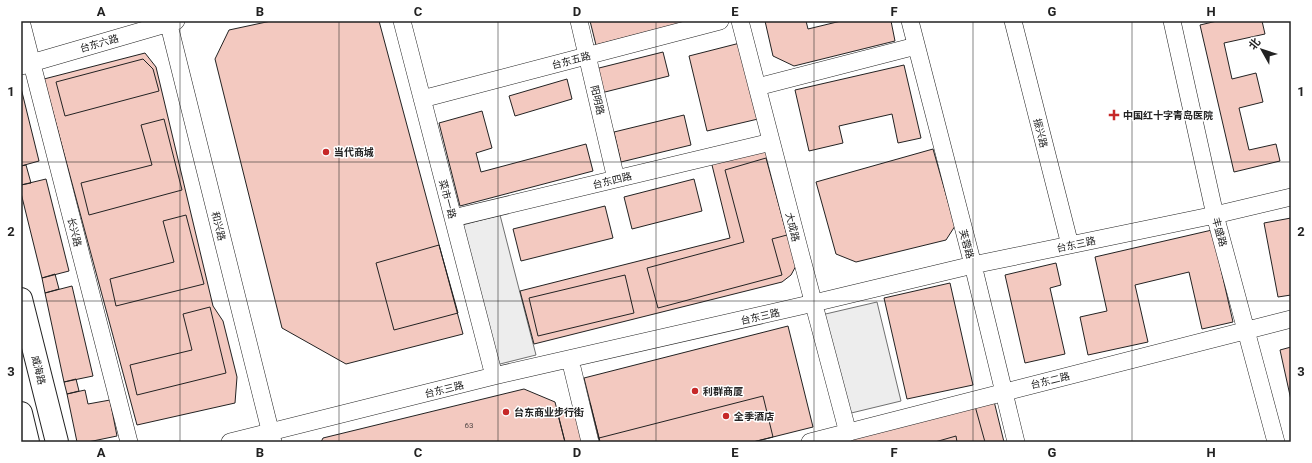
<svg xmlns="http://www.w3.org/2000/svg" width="1312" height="463" viewBox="0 0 1312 463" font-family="Roboto,'Noto Sans SC',sans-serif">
	<rect width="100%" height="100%" fill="#fff"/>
	<!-- parking -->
	<path fill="#ededed" stroke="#6f6f6f" d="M500,215L536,355L492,366L455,227Z
		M877,302L901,401L843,415L817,316Z"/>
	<!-- building -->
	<path fill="#f3c9c0" stroke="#222" d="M271,21H379L463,334L346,364L282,328L215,59L229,30Z
		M590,21H689L596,45Z
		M765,21H806L808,29L841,21H891L895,41L794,66L773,56Z
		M1217,21H1262L1265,34L1224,43L1232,79L1256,73L1263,102L1239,108L1249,150L1276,144L1280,161L1234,172L1200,25Z
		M740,43L758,119L707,131L689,56Z
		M663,52L669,76L601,93L595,69Z
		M145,53L156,67L213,306L223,321L237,377L235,403L137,425L44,79Z
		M143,59L153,69L159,91L65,116L56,82Z
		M904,65L921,138L898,143L892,114L839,126L843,143L809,151L795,90Z
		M567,79L572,99L515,116L509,96Z
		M21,88L39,161L21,166Z
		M482,111L492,148L476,153L481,172L586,144L593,171L460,206L439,123Z
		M684,115L691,145L621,162L614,132Z
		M164,119L182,190L89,215L81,183L152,165L141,125Z
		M769,147L797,264L791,275L782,282L534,344L520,291L730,238L711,161Z
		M933,149L955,226L946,240L856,262L836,254L816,182Z
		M766,158L787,235L772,239L782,275L658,308L647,268L744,242L725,170Z
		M26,165L31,183L21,185V166Z
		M46,179L69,271L42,278L21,193V185Z
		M694,179L702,211L632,229L624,197Z
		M605,206L613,238L521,261L513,229Z
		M186,215L204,284L116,306L110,279L174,262L163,221Z
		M1291,218V295L1278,297L1264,223Z
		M1212,230L1233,322L1202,329L1189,272L1135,285L1148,342L1088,355L1080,317L1107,311L1095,257Z
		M439,245L458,313L394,330L376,263Z
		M1056,263L1061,285L1050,288L1065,354L1025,363L1005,275Z
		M55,274L59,289L45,293L42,278Z
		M625,275L634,313L538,336L529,298Z
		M950,283L973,385L907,399L884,298Z
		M72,286L93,376L64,382L45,293Z
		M210,307L226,373L137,395L130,365L192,350L183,314Z
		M788,326L813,427L753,442H600L584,378Z
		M1291,347V400L1280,350Z
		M76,379L79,391L67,394L64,382Z
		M524,389L555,402L565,442H321L323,438Z
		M85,390L88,404L110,400L117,436L88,442H77L67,394Z
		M763,396L773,437L753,442H600L599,438Z
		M993,397L1004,442H819Z
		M590,403L599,438L583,442H565L557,411Z
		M975,406L985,442H957L956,436L935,442H838Z"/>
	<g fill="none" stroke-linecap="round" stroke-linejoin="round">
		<defs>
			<path id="minor" d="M21,21L129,442
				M168,21L273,442
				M402,21L494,376
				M579,21L616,179
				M740,21L800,252L848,433
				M910,21L973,265L1016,442
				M1013,21L1070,245
				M1172,21L1215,215L1276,442
				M21,66L176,21
				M757,87L916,46
				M422,99L720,21
				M453,218L771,142
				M570,359L590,442
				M230,442L494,376L814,303L973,265L1215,215L1291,197
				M810,442L1291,319"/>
			<path id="major" d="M21,299L57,442
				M21,413L28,442"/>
		</defs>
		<!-- minor casing -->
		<use href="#minor" stroke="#222" stroke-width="18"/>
		<!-- major casing -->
		<use href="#major" stroke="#222" stroke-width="24"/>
		<!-- minor -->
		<use href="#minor" stroke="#fff" stroke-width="17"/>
		<!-- major -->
		<use href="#major" stroke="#fff" stroke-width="22"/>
	</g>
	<!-- grid -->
	<path fill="none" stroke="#222" stroke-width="1" stroke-opacity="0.55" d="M180,21V442M339,21V442M498,21V442M656,21V442M814,21V442M973,21V442M1132,21V442M21,162H1291M21,301H1291"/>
	<!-- markers -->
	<g fill="#c62828" stroke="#fff" stroke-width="1.5">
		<path d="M1112 109h4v4h4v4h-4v4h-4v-4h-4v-4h4z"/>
		<circle cx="326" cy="152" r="4"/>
		<circle cx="695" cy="391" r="4"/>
		<circle cx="506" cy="412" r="4"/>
		<circle cx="726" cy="416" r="4"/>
	</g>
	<g text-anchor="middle" stroke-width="3" stroke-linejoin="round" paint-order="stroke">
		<!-- number labels -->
		<g font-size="8" fill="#564c4a">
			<text x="469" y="428">63</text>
		</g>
		<!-- street labels -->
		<g font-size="10" fill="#222" stroke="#fff">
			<text transform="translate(99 43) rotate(-16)" y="4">台东六路</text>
			<text transform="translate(571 60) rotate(-15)" y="4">台东五路</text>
			<text transform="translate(598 100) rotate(77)" y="4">阳明路</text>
			<text transform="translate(1041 133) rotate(76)" y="4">振兴路</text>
			<text transform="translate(612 180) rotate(-14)" y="4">台东四路</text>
			<text transform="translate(448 199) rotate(75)" y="4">菜市一路</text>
			<text transform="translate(219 226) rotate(76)" y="4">和兴路</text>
			<text transform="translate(793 227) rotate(76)" y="4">大成路</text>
			<text transform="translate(75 232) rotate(76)" y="4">长兴路</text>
			<text transform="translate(1220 232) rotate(75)" y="4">丰盛路</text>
			<text transform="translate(967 244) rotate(75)" y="4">芙蓉路</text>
			<text transform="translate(1076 244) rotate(-12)" y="4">台东三路</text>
			<text transform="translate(760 316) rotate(-13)" y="4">台东三路</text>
			<text transform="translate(39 370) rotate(76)" y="4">威海路</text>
			<text transform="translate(1050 380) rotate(-14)" y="4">台东二路</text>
			<text transform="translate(444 389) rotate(-14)" y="4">台东三路</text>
		</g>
		<!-- poi labels -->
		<g font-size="10" font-weight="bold" fill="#222" stroke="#fff" text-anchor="start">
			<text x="1123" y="119">中国红十字青岛医院</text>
			<text x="334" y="156">当代商城</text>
			<text x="703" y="395">利群商厦</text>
			<text x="514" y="416">台东商业步行街</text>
			<text x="734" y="420">全季酒店</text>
		</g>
	</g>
	<!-- border -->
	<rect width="1312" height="463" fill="none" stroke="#ffffff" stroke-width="44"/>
	<!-- north arrow -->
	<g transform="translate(1262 50) rotate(309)" stroke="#ffffff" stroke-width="3" paint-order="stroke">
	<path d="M0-3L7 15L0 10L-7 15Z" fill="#222222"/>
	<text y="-6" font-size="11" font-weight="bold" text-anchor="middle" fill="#222222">北</text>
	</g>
	<rect x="22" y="22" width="1268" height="419" fill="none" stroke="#222" stroke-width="1.5"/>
	<g font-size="13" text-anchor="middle" font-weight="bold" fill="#222">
		<text x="101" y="16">A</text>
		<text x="260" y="16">B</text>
		<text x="418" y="16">C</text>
		<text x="577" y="16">D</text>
		<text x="735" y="16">E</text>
		<text x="894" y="16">F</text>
		<text x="1052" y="16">G</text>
		<text x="1211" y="16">H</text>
		<text x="11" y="96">1</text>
		<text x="1301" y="96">1</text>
		<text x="11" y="236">2</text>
		<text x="1301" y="236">2</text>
		<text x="11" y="376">3</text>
		<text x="1301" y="376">3</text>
		<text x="101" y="457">A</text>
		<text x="260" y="457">B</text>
		<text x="418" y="457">C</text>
		<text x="577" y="457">D</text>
		<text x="735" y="457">E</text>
		<text x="894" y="457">F</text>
		<text x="1052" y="457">G</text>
		<text x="1211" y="457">H</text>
	</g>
</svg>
